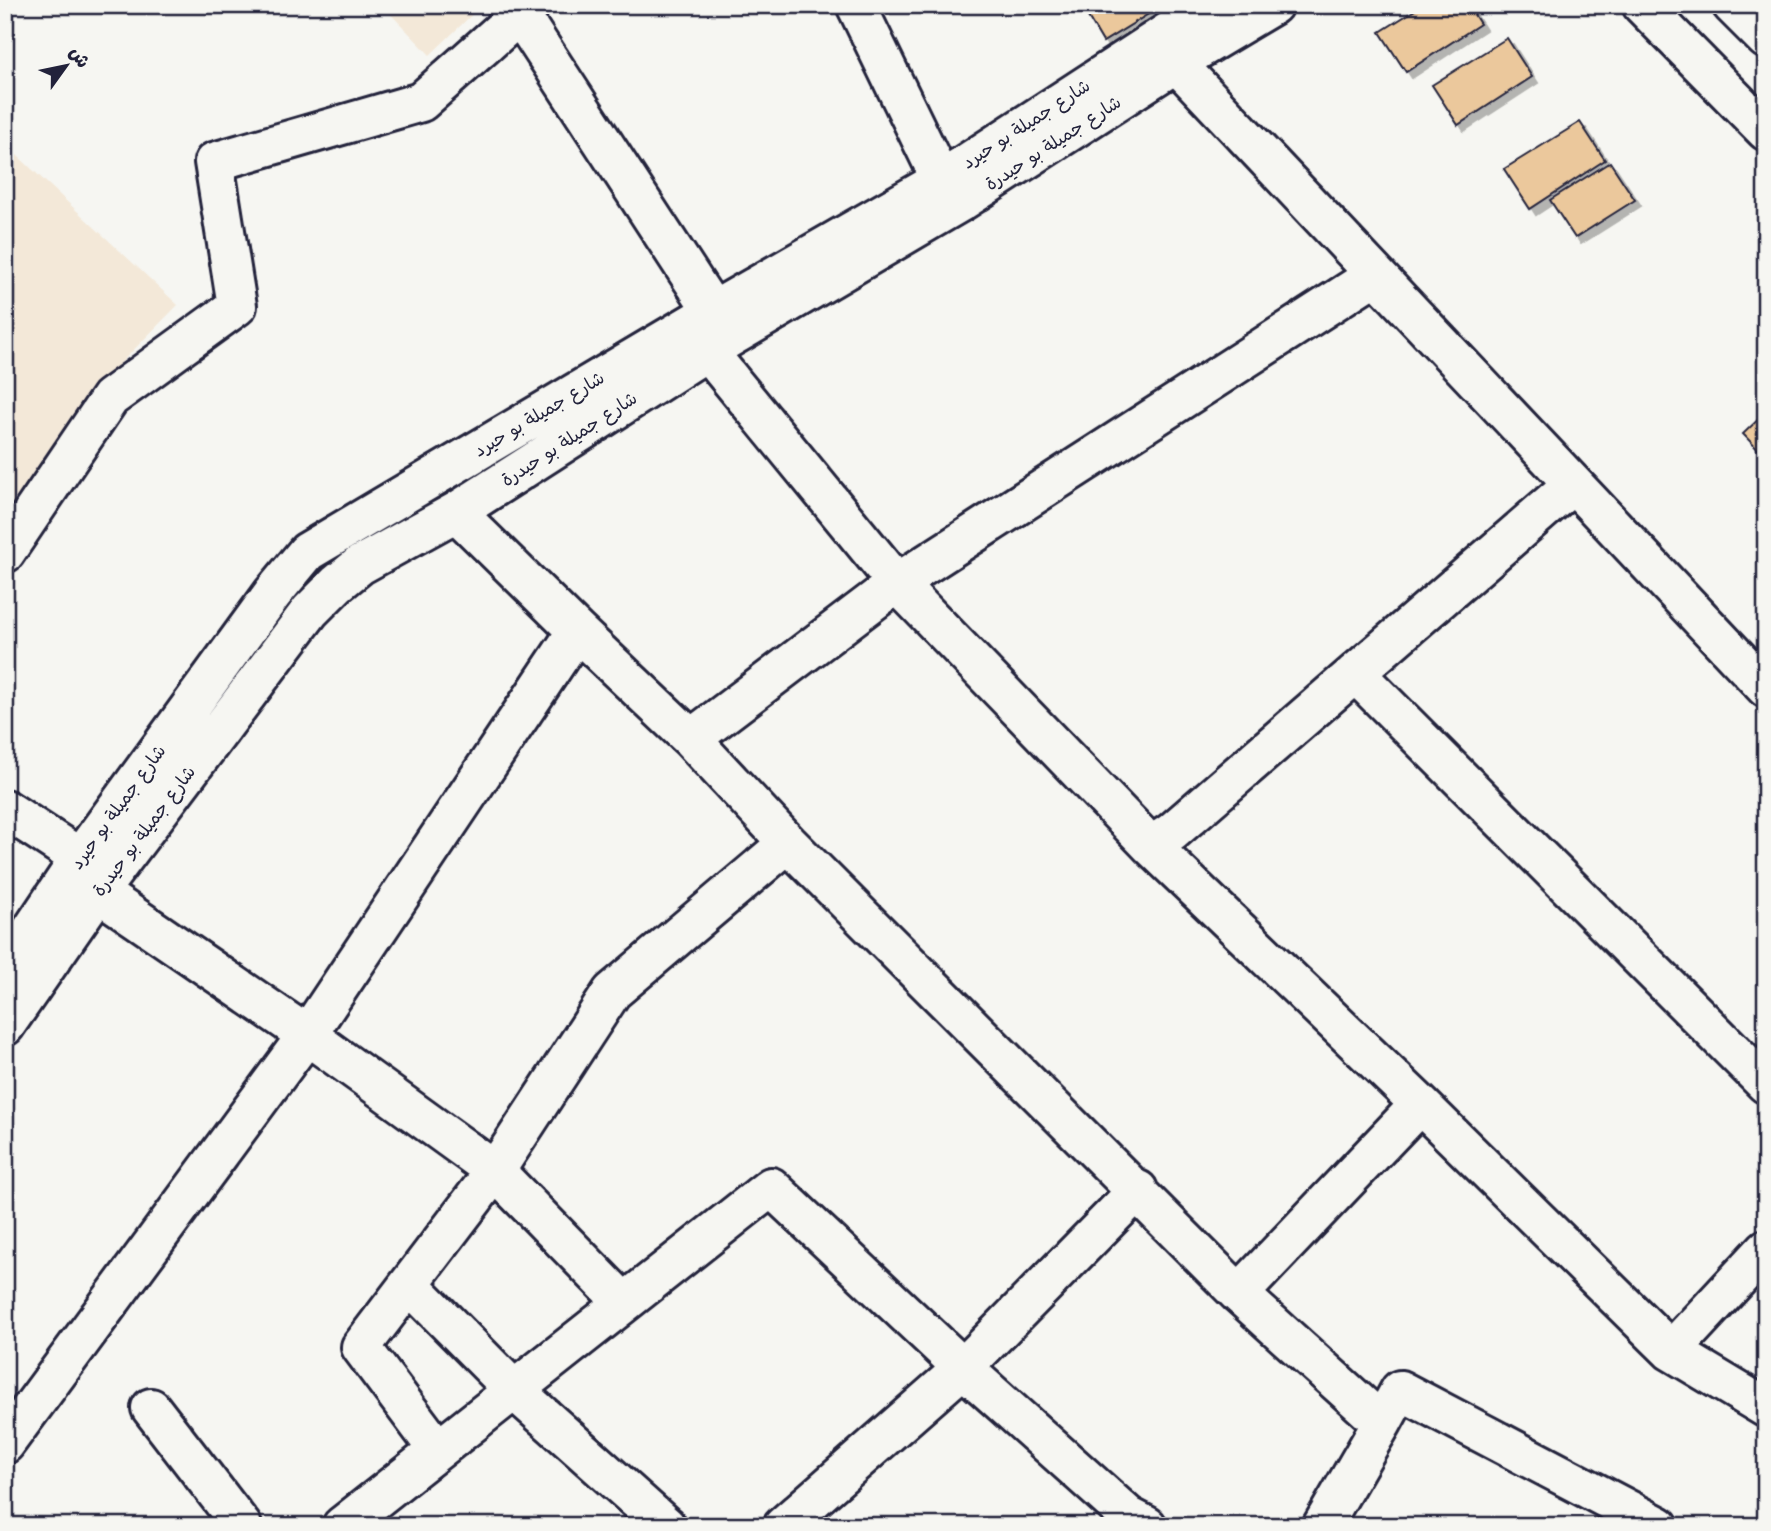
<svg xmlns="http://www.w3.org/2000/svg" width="1771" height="1531" viewBox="0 0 1771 1531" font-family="'Playpen Sans','Playpen Sans Arabic',sans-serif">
	<defs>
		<filter id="shadow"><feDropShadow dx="6" dy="6" stdDeviation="0" flood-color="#0004"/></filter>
	</defs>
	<rect width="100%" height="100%" fill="#f6f6f2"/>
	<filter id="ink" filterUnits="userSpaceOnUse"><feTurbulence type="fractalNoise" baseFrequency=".0143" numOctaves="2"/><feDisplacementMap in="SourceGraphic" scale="14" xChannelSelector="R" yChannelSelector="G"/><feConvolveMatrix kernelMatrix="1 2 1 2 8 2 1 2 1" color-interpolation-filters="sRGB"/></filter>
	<g filter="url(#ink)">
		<!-- built -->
		<path fill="#f3e8d8" d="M382,5H482L430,55Z
			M5,144L178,305L94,390L5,520Z"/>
		<!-- building -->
		<path fill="#ebc89c" stroke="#22223b" stroke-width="2" filter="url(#shadow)" d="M1081,5H1163L1103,42Z
			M1423,5H1468L1480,24L1406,72L1380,32Z
			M1507,38L1532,77L1458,125L1432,85Z
			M1580,122L1605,160L1530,209L1504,169Z
			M1610,162L1635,200L1575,238L1550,200Z
			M1766,412V458L1743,434Z"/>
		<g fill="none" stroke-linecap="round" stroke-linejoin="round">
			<defs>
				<path id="minor" d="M856,5L941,180
					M1642,5L1766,131
					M1732,5L1766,39
					M520,15L713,311
					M1176,63L1766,688
					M707,351L897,583L1151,846L1420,1104L1671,1351L1766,1408
					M456,512L577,631L691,739L788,843L1239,1294L1382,1423L1400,1390L1659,1526
					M5,553L110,398L237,306L214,162L421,102L530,5
					M1355,673L1766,1084
					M691,739L897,583L1375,275
					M5,809L80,858
					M1151,846L1172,832L1573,484
					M98,892L307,1035L495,1171L624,1303
					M5,970L80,858L273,593L307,552L713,311L941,180L1210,5
					M5,1026L98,892L310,611L337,584L360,565L456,512L707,351L962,201L1176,63L1273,5
					M409,1284L514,1390L666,1526
					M1239,1294L1420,1104
					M1671,1351L1766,1249
					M151,1408L242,1526
					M5,1444L307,1035L577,631
					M438,1450L361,1347L495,1171L612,992L788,843
					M342,1526L771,1187L963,1368L1128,1516L1147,1526
					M783,1526L963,1368L1138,1190
					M1322,1526L1382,1423"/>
			</defs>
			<!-- minor casing -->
			<use href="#minor" stroke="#22223b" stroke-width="44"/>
			<!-- minor -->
			<use href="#minor" stroke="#f6f6f2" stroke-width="38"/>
		</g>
	</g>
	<g text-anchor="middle" stroke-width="6" stroke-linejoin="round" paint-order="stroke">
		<!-- street labels -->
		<g font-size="18" fill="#22223b" stroke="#f6f6f2">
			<text transform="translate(1026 124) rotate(-33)" y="6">شارع جميلة بو حيرد</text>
			<text transform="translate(1053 143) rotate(-33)" y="6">شارع جميلة بو حيدرة</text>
			<text transform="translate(539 414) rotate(-31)" y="6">شارع جميلة بو حيرد</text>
			<text transform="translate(569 439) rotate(-33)" y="6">شارع جميلة بو حيدرة</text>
			<text transform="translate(118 807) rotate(-54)" y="6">شارع جميلة بو حيرد</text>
			<text transform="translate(144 831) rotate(-53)" y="6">شارع جميلة بو حيدرة</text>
		</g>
	</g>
	<!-- margin -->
	<rect width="1771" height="1531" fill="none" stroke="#f6f6f2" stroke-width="28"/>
	<rect x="14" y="14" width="1743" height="1503" fill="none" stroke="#22223b" stroke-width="2.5" filter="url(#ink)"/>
	<!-- north arrow -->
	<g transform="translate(66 66) rotate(57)" stroke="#f6f6f2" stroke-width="5" paint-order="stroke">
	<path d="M0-5L12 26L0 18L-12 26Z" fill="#22223b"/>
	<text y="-10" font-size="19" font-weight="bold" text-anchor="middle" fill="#22223b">ش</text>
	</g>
</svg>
